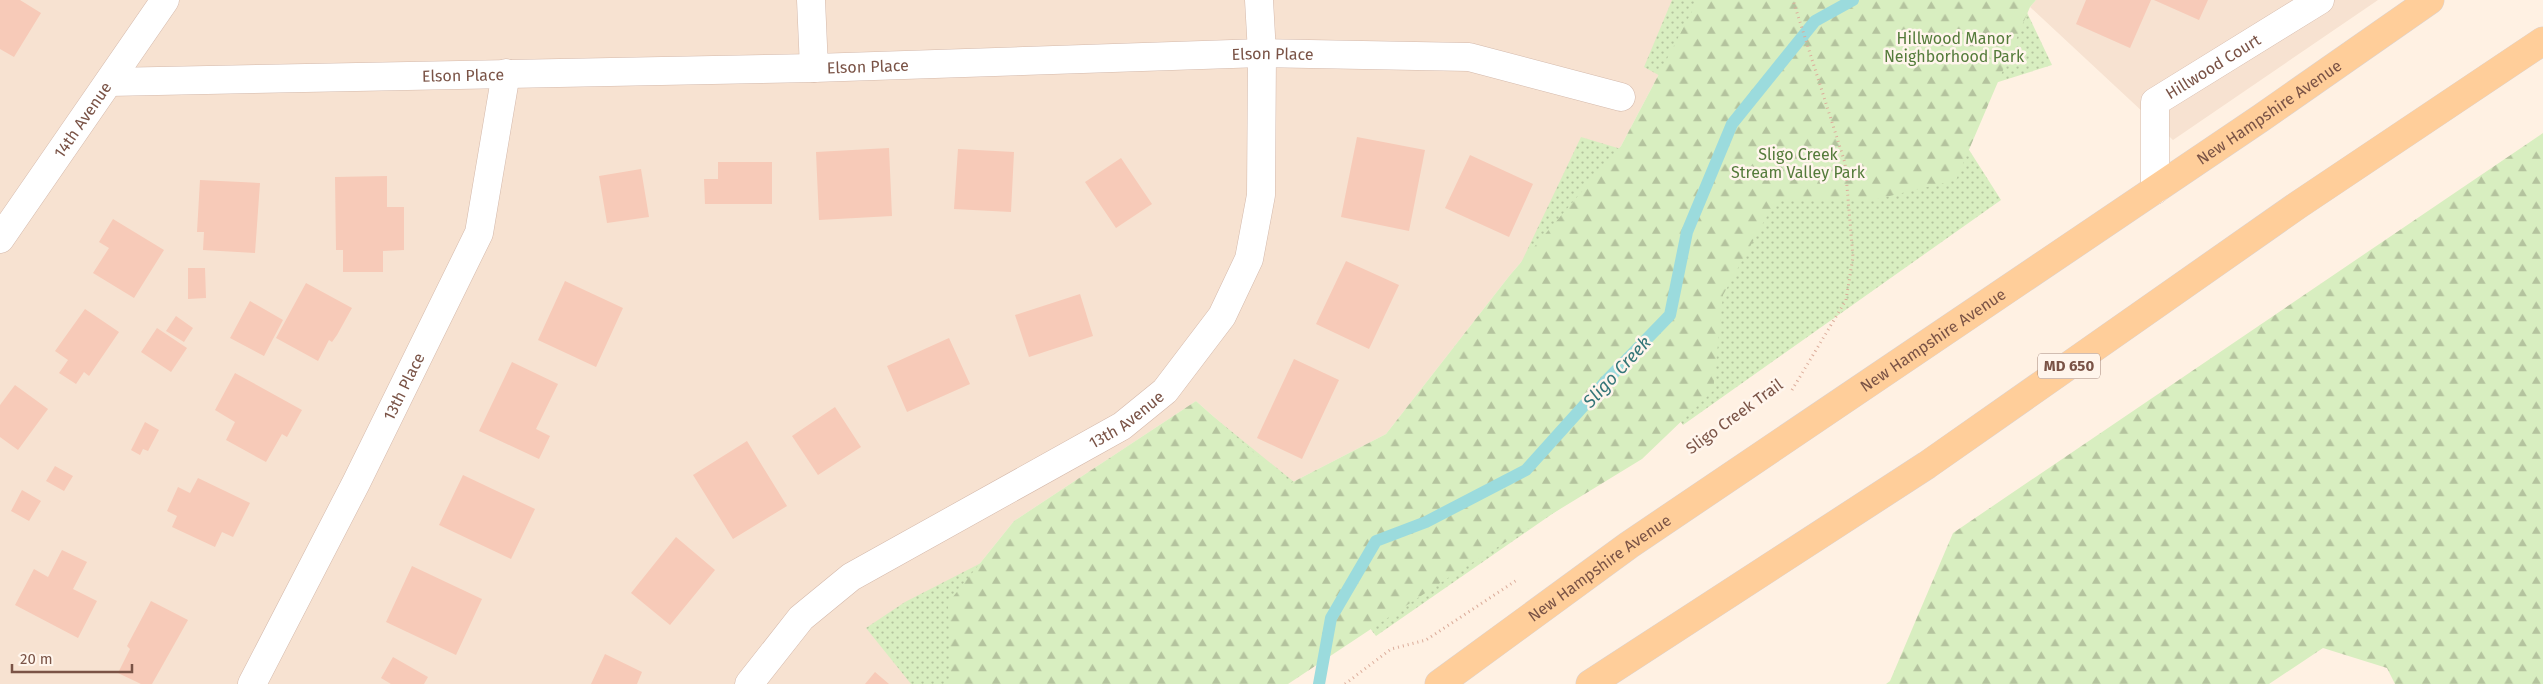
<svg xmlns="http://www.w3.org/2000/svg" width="2543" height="684" viewBox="0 0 2543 684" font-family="'Fira Sans',sans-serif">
	<defs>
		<pattern id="grass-dots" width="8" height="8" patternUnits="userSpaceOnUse" patternTransform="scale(1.25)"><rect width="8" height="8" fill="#d8eec0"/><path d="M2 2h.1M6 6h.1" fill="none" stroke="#b4c39e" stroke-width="1.8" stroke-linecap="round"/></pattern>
		<pattern id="forest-firs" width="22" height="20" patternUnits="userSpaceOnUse" patternTransform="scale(1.25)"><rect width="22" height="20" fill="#d8eec0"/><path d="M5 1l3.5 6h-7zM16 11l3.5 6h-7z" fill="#b4c39e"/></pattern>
	</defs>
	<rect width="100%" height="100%" fill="#fff1e3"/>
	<!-- residential -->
	<path fill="#f7e2d1" d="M0,0H1698L1621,146L1510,275L1386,434L1289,484L1196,401L1014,521L948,603L951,684H0Z
		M2036,0H2378L2173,140L2030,7Z"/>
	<!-- grass -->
	<path fill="url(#grass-dots)" d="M1672,0H2021L2052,65L1938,101L2001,200L1683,425L1643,367L1653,444L1376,636L1340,590L1209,684H911L866,628L905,602L1121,491L1210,414L1336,516L1450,412L1581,137L1631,152L1673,83L1644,67Z"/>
	<!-- forest -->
	<path fill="url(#forest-firs)" d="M1698,0H2036L2030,7L1956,180L1869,201L1776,200L1723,295L1713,391L1642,459L1457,572L1288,684H951L948,603L1014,521L1196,401L1289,484L1386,434L1510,275L1621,146Z
		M2543,133V684H2395L2387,668L2323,648L2269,684H1886L1890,681L1953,533Z"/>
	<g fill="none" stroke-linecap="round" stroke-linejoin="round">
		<!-- stream -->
		<path stroke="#9bdbdd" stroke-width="12" d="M1319,684L1331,618L1376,541L1426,522L1526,470L1606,381L1670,315L1687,232L1732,124L1815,21L1853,0"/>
	</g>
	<!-- building -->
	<path fill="#f7cab8" d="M0,0H20L41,13L14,57L0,49Z
		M2086,0H2151L2130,48L2076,24Z
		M2154,0H2208L2199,20Z
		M1357,137L1425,150L1409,231L1341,217Z
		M889,148L892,216L819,220L816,152Z
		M958,149L1014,152L1011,212L954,209Z
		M1470,155L1533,184L1509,237L1445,208Z
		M1121,158L1152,204L1116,228L1085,182Z
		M718,162H772V204H705L704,179H718Z
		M641,169L649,217L607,223L599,176Z
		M387,176V207H404V250L383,251V272H343V250H336L335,177Z
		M200,180L260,183L255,253L203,250L204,232H197Z
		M113,219L164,250L134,298L93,273L109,248L99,242Z
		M1346,261L1399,285L1369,349L1316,324Z
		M188,268H205L206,298L188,299Z
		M565,281L623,308L596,367L538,340Z
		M306,283L352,308L337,335L332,342L329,340L318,361L276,338Z
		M1080,294L1093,336L1029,357L1015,315Z
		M250,301L283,320L264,356L230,338Z
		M85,309L119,332L89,376L84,372L76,384L59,373L68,360L55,351Z
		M176,316L193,328L184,342L166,331Z
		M157,328L187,348L171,372L141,352Z
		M949,338L970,384L907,412L887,366Z
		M1294,359L1339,380L1302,459L1257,438Z
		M512,362L558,384L536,429L550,436L539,459L479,431Z
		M235,373L302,410L287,437L282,434L266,462L226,440L235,422L215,410Z
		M15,385L48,409L18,450L0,437V405Z
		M835,407L861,447L818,475L792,436Z
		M145,422L159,430L148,451L143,449L140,455L131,450Z
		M747,441L787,506L733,539L693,475Z
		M55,466L73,476L64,491L46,481Z
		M463,475L535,509L511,559L439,525Z
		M198,478L250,503L233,537L222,532L215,547L172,527L177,516L167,511L178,487L190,493Z
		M22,490L41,501L29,521L11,511Z
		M676,537L715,570L670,625L631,593Z
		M62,550L87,562L73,589L97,601L78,638L15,605L34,569L48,577Z
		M412,566L482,599L456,655L386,622Z
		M151,601L188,620L152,684H141L118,673L130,649L127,646Z
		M605,654L642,672L637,684H591Z
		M393,657L428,677L424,684H391L381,678Z
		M875,672L889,684H865Z"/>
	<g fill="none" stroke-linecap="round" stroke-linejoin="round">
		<defs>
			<g id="minor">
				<path d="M811,0L814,68"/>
				<path id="s1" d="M109,82L814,68L1262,53L1469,57L1621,97"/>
				<path id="s2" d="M2155,190V102L2320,0"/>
				<path id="s3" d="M0,239L165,0"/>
				<path id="s4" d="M252,684L356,483L479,233L506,73"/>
				<path id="s5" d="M749,684L801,618L851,577L1122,426L1165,391L1222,316L1249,259L1261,195L1262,53L1259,0"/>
			</g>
			<g id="primary">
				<path id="s6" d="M1439,684L1629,545L2261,118L2430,0"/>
				<path d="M1590,684L1927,465L2298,205L2543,41"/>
			</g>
		</defs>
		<!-- minor casing -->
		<use href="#minor" stroke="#d4b9ab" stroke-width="29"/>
		<!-- primary casing -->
		<use href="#primary" stroke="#dcd2cf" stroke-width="29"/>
		<!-- path -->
		<path stroke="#dcad9b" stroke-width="3" stroke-dasharray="1 4" stroke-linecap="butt" d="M1792,390L1846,300L1853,257L1845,163L1793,0
			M1345,684L1391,649L1426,640L1517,580"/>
		<!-- minor -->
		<use href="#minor" stroke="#fff" stroke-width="28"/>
		<!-- primary -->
		<use href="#primary" stroke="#ffce9a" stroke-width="28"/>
	</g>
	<g text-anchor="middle" stroke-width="5" stroke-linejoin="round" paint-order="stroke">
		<!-- shield labels -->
		<rect fill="#fff5ec" stroke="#a28478" stroke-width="1" x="2038" y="353.5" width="62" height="25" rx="4"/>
		<g font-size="15" font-weight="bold" fill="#7a5346">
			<text x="2069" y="371">MD 650</text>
		</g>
		<!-- park labels -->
		<g font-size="16" fill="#547b3a" stroke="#fff5ec">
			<text x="1954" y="44">Hillwood Manor<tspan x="1954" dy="18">Neighborhood Park</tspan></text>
			<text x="1798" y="160">Sligo Creek<tspan x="1798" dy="18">Stream Valley Park</tspan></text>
		</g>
		<!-- street labels -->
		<g font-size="16" fill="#7a5346" stroke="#fff5ec">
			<text dy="6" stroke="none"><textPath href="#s1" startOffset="1164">Elson Place</textPath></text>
			<text dy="6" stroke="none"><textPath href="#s1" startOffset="759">Elson Place</textPath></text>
			<text dy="6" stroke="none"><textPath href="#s2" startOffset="156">Hillwood Court</textPath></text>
			<text dy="6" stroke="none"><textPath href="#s1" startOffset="354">Elson Place</textPath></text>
			<text dy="6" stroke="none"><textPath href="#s6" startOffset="1008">New Hampshire Avenue</textPath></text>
			<text dy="6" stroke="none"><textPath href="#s3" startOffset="145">14th Avenue</textPath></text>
			<text dy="6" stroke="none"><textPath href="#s6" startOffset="602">New Hampshire Avenue</textPath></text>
			<text dy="6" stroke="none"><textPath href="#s4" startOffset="334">13th Place</textPath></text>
			<text transform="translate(1734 416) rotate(-36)" y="6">Sligo Creek Trail</text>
			<text dy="6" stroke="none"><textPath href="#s5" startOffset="466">13th Avenue</textPath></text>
			<text dy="6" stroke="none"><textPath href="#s6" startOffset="198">New Hampshire Avenue</textPath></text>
		</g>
		<!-- water labels -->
		<g font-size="18" font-style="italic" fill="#357679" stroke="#fff5ec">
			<text transform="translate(1617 372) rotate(-47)" y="6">Sligo Creek</text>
		</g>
	</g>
	<!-- scale -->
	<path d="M12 664v8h120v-8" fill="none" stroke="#7a5346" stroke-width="2.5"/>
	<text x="20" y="664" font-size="15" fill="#7a5346" stroke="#fff5ec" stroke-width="4" paint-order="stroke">20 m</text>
</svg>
